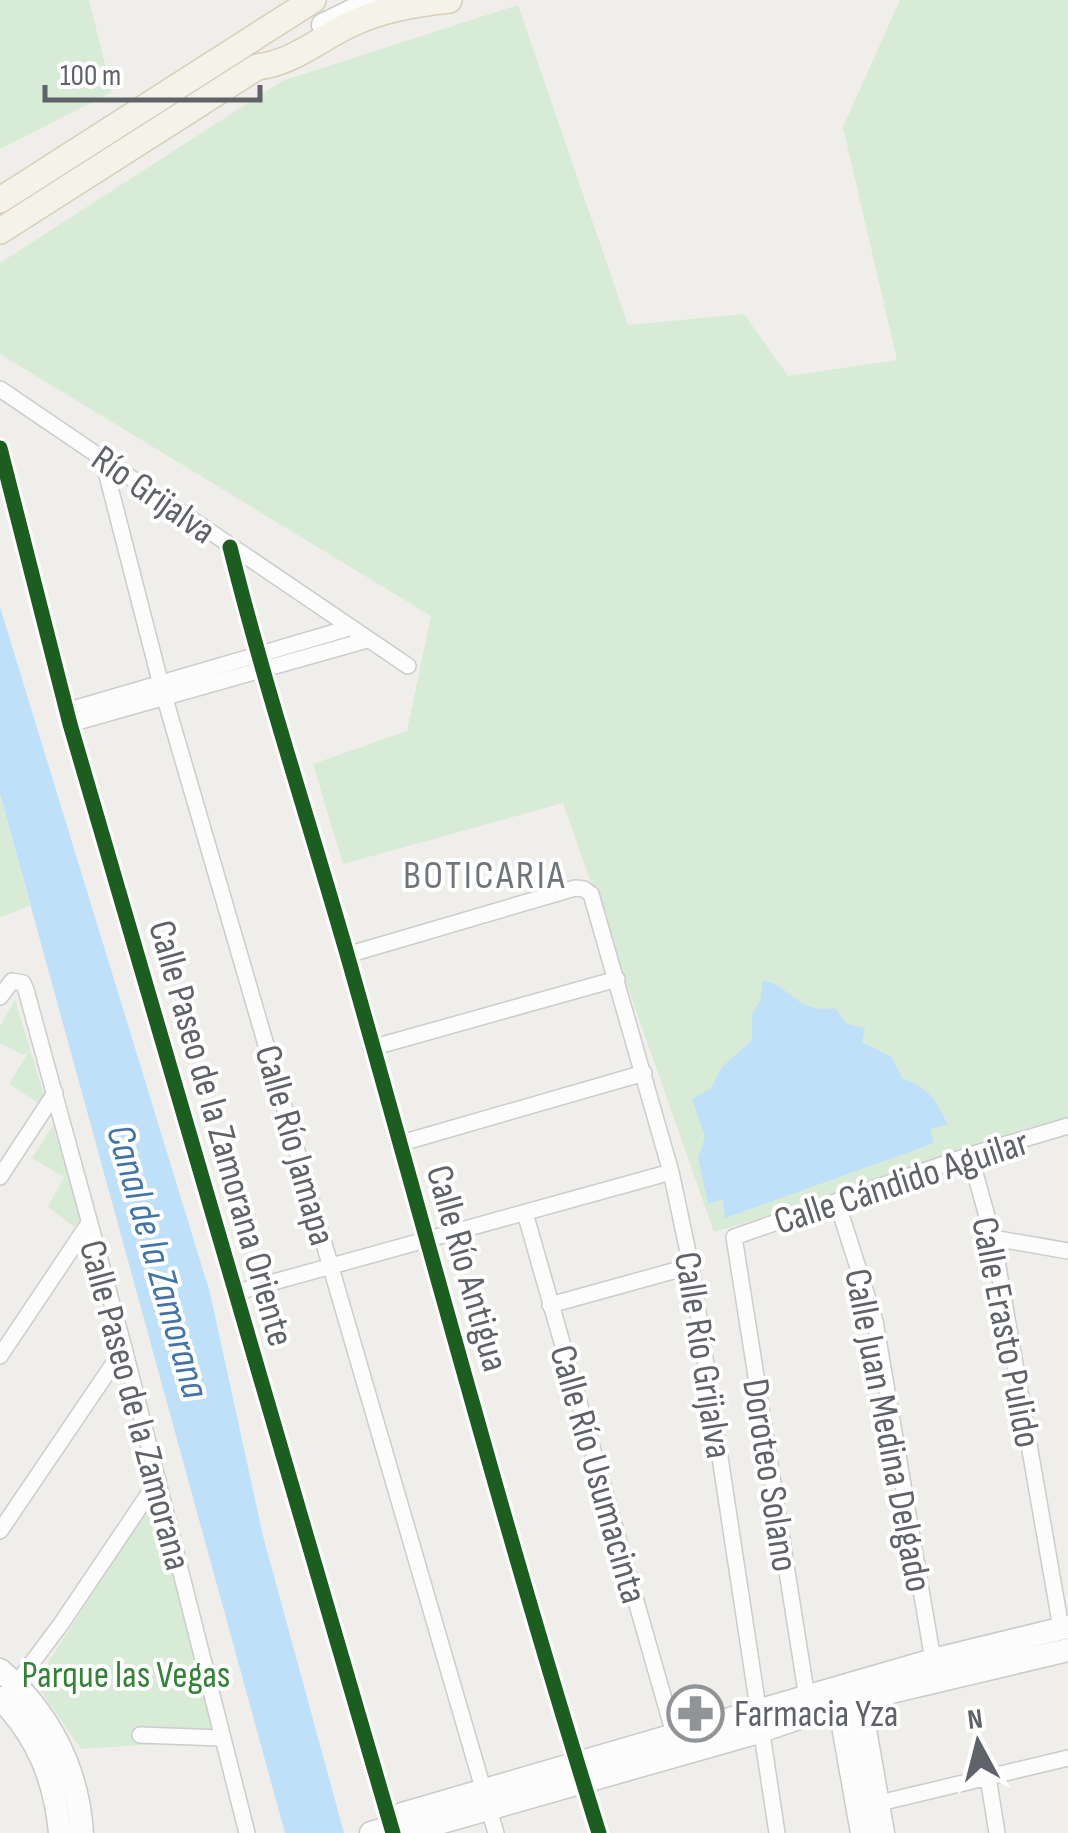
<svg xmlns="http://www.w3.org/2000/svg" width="1068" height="1833" viewBox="0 0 1068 1833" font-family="'Sofia Sans Condensed',sans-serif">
	<rect width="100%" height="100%" fill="#efeeea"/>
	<!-- green -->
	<path fill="#d8ebd6" d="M0,0H89L112,92L0,149Z
		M900,0H1068V1125L714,1232L563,803L343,864L313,764L407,731L431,616L0,354V263L282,81L518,5L628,325L744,314L788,376L897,360L843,127Z
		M0,794L30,906L0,917Z
		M15,1000L44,1095L38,1103L9,1084L29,1051L23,1055L0,1043V1026Z
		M53,1125L81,1219L74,1227L48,1207L65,1175L62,1176L32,1158Z
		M154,1498L218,1740L81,1749L35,1683Z"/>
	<!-- water -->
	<path fill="#bfe0f9" d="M0,607L210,1293L263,1536L344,1833H285L0,794Z
		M763,980C793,987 797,1014 835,1008L847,1024L865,1028L862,1042L892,1057L902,1078C929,1088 936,1100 948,1125L930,1129L934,1143L725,1218L723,1199L708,1204L698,1158L705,1137L692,1099L711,1088L721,1068L752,1040V1014L760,1001Z"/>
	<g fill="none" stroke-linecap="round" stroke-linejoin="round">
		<defs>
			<path id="street" d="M0,389L408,666
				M0,448L70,724L392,1829
				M102,456L161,685L496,1833
				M230,547C264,684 308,818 347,954C430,1247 508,1542 599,1833
				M66,711L349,628
				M70,724L367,640
				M347,955L575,888L584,889L591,894L671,1172L691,1266L777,1833
				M0,997L12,981L23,983L26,990L124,1348L247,1833
				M371,1048L617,979
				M398,1144L644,1073
				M970,1155L993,1238L1061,1628
				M0,1177L55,1093
				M837,1202L875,1321L933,1660
				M525,1213L674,1734
				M993,1238L1068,1251
				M234,1293L671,1172
				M550,1305L691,1266
				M0,1356L89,1223
				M0,1531L124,1348
				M16,1684L61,1624L158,1480
				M808,1704L734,1237L970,1155L1068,1126
				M140,1735L221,1738
				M988,1777L997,1833
				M871,1805L1068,1758"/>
			<path id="secondary" d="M323,25L374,0
				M0,1670C49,1712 78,1769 82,1833
				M858,1689L883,1833
				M837,1692L862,1833
				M0,1698C38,1737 55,1780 60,1833
				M391,1827L402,1814L933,1660L1068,1627
				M371,1833L391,1827L407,1832L752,1734L840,1704L1068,1650"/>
			<path id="primary" d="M0,200L313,0
				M0,231L257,67C292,63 318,40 349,25C381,9 415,4 449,0"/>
		</defs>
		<!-- street casing -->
		<use href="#street" stroke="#cbcccc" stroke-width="18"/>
		<!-- secondary casing -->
		<use href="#secondary" stroke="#cacacb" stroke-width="25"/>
		<!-- primary casing -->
		<use href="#primary" stroke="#d7ceb8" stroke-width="28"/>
		<!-- street -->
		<use href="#street" stroke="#fdfcfc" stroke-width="15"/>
		<!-- secondary -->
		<use href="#secondary" stroke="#fdfcfc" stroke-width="22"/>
		<!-- primary -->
		<use href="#primary" stroke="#f4f2e9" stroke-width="25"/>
		<defs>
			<path id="cycleway" d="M0,448L70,724L393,1833
				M230,547C264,684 308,818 347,954C430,1247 508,1542 599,1833"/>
		</defs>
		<!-- cycleway casing -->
		<use href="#cycleway" stroke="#fff" stroke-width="21"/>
		<!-- cycleway -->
		<use href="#cycleway" stroke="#1b5e20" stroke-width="15"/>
	</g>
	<!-- icons -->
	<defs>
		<symbol id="pharmacy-ring" viewBox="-11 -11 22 22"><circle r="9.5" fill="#fff" stroke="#919496" stroke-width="1.5"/><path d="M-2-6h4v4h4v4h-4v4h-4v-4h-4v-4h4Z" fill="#919496"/></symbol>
	</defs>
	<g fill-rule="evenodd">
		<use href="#pharmacy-ring" x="664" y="1682" width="63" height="63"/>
	</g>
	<g text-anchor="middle" stroke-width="8" stroke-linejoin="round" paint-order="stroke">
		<!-- street labels -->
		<g font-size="38" fill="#5f6368" stroke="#fff">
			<text transform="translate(154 494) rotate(35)" y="13">Río Grijalva</text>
			<text transform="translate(222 1133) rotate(74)" y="13">Calle Paseo de la Zamorana Oriente</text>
			<text transform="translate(296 1145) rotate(74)" y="13">Calle Río Jamapa</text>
			<text transform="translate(901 1181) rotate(-18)" y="13">Calle Cándido Aguilar</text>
			<text transform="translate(468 1268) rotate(74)" y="13">Calle Río Antigua</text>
			<text transform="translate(1007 1332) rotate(79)" y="13">Calle Erasto Pulido</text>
			<text transform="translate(704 1355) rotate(81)" y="13">Calle Río Grijalva</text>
			<text transform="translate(136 1405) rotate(75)" y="13">Calle Paseo de la Zamorana</text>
			<text transform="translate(889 1430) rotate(79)" y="13">Calle Juan Medina Delgado</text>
			<text transform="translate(599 1474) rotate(74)" y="13">Calle Río Usumacinta</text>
			<text transform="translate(771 1475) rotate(81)" y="13">Doroteo Solano</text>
		</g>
		<!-- park labels -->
		<g font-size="38" fill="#348238" stroke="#fff">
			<text x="126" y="1687">Parque las Vegas</text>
		</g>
		<!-- poi labels -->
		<g font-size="38" fill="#5f6368" stroke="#fff" text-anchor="start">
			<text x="734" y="1726">Farmacia Yza</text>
		</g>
		<!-- neighbourhood labels -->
		<g font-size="40" letter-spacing="2.5" fill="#70757a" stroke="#fff">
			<text x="485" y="888">BOTICARIA</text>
		</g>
		<!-- water labels -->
		<g font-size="40" font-style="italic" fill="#4174aa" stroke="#fff">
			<text transform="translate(159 1261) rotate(74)" y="14">Canal de la Zamorana</text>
		</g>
	</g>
	<!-- north arrow -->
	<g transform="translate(978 1743) rotate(353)" stroke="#ffffff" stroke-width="8" paint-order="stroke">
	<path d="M0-8L18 38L0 25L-18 38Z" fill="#5f6368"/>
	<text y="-15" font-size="28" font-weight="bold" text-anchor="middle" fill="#5f6368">N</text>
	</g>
	<!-- scale -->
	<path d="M45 85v15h215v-15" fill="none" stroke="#5f6368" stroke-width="5"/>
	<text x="60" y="85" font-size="30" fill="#5f6368" stroke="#ffffff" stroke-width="8" paint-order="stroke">100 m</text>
</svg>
